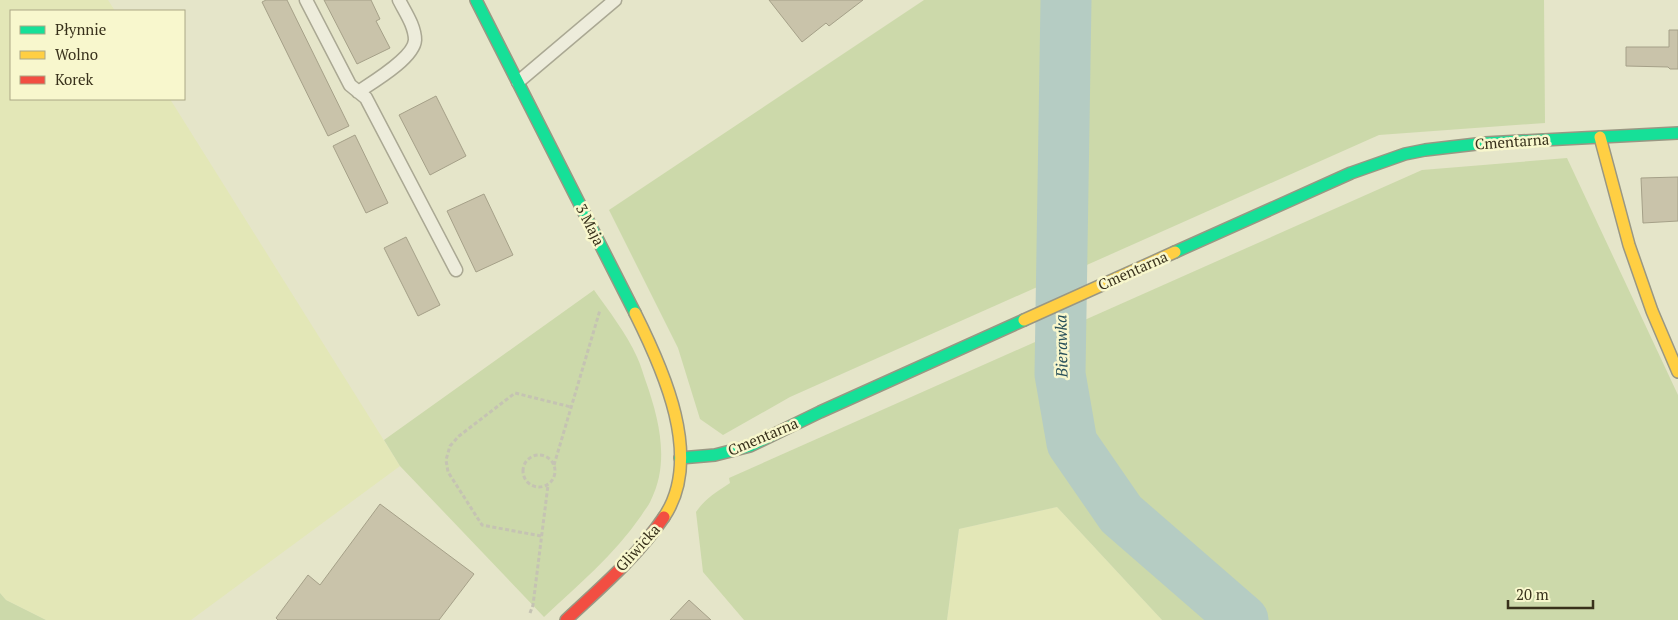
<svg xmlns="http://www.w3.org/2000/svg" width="1678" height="620" viewBox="0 0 1678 620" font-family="'PT Serif',serif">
	<rect width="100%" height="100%" fill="#e5e5c9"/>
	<!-- farmland -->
	<path fill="#e3e7b7" d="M0,0H108L115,11H11V99H170L400,466L191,620H46L6,600L0,593Z
		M1057,507L1162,620H947L959,529Z"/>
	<!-- green -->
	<path fill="#ccd9aa" d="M924,0H1544L1545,123L1379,135L790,397L723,435L700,419L678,348L609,210Z
		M1567,158L1678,395V620H1162L1057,507L959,529L947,620H744L703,572L696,512C705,499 716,492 730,483L729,478L1422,170Z
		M594,290C609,311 626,333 637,357C641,365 643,374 646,382C659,419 670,462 651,500C649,505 644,511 641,516C614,555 578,585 544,617L400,466L384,440Z
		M0,593L6,600L46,620H0Z"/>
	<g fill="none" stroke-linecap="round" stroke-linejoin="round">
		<!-- river -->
		<path stroke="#b5ccc3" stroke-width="51" d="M1066,0L1060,374L1072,443L1121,514L1243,620"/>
	</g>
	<!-- building -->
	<path fill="#c9c3aa" stroke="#a5a088" d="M266,0H287L349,126L328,136L262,2Z
		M324,0H371L380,19L376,21L390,48L357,64Z
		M769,0H863L829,26L826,23L802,42Z
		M1669,30H1678V69H1670L1668,67L1626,66V47H1669Z
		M436,96L466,156L430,175L399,115Z
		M355,135L388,203L366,213L333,146Z
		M1678,177V221L1643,223L1641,178Z
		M484,194L513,255L476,272L447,211Z
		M406,237L440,305L418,316L384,248Z
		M380,504L474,574L439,620H278L276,618L308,575L320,585Z
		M689,600L711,620H670Z"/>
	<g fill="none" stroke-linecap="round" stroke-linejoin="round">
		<defs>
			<path id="lane" d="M306,0L350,85L366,98L456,270
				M518,82L615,0
				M358,92C373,82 414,58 415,40C415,26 405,12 399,0"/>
			<path id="fast" d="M476,0L635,313
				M1175,252L1351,173L1405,154L1425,150L1485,143L1678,133
				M680,458L715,455L750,446L820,412L1024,320"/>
			<path id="slow" d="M1600,137L1629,245L1652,311L1678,372
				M635,313C663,369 704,458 664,517
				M1024,320L1175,252"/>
			<path id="jam" d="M566,620C600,588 637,557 664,517"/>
		</defs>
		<!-- lane casing -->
		<use href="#lane" stroke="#aaa893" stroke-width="15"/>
		<!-- fast casing -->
		<use href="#fast" stroke="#999783" stroke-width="14"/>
		<!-- slow casing -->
		<use href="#slow" stroke="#999783" stroke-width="14"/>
		<!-- jam casing -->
		<use href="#jam" stroke="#999783" stroke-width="14"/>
		<!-- path -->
		<path stroke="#c5c3b3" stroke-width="3" stroke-dasharray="4 2.5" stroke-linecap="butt" d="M523 471a16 16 0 1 1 32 0a16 16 0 1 1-32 0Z
			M554,465L600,310
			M541,536L482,525L448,472L446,460L450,446L459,436L515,393L571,407
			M530,613L533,605L548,485"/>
		<!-- lane -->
		<use href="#lane" stroke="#edecdb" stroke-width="12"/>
		<!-- fast -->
		<use href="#fast" stroke="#16e098" stroke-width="11"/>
		<!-- slow -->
		<use href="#slow" stroke="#ffcf43" stroke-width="11"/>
		<!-- jam -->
		<use href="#jam" stroke="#f24e42" stroke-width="11"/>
	</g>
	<g text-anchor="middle" stroke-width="5" stroke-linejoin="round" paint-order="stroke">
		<!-- street labels -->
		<g font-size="15" fill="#38311b" stroke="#f8f7cd">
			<text transform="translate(1512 142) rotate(-4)" y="5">Cmentarna</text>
			<text transform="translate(590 225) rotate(63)" y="5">3 Maja</text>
			<text transform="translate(1133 271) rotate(-24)" y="5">Cmentarna</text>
			<text transform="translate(763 437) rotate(-23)" y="5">Cmentarna</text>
			<text transform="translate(638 548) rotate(-48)" y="5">Gliwicka</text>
		</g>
		<!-- water labels -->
		<g font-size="16" font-style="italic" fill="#28505a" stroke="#f8f7cd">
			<text transform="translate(1061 346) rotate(-91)" y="6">Bierawka</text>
		</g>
	</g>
	<!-- legend -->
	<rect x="10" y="10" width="175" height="90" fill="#f8f7cd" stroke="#aba886"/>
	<rect x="20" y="26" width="25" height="8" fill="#16e098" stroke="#aba886"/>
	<text x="55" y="35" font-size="15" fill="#38311b">Płynnie</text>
	<rect x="20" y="51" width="25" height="8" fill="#ffcf43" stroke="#aba886"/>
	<text x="55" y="60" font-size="15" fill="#38311b">Wolno</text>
	<rect x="20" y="76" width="25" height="8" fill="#f24e42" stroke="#aba886"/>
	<text x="55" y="85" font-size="15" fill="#38311b">Korek</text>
	<!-- scale -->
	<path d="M1508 600v8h85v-8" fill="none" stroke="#38311b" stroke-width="2.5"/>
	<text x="1516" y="600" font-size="15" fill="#38311b" stroke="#f8f7cd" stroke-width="4" paint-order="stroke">20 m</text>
</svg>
